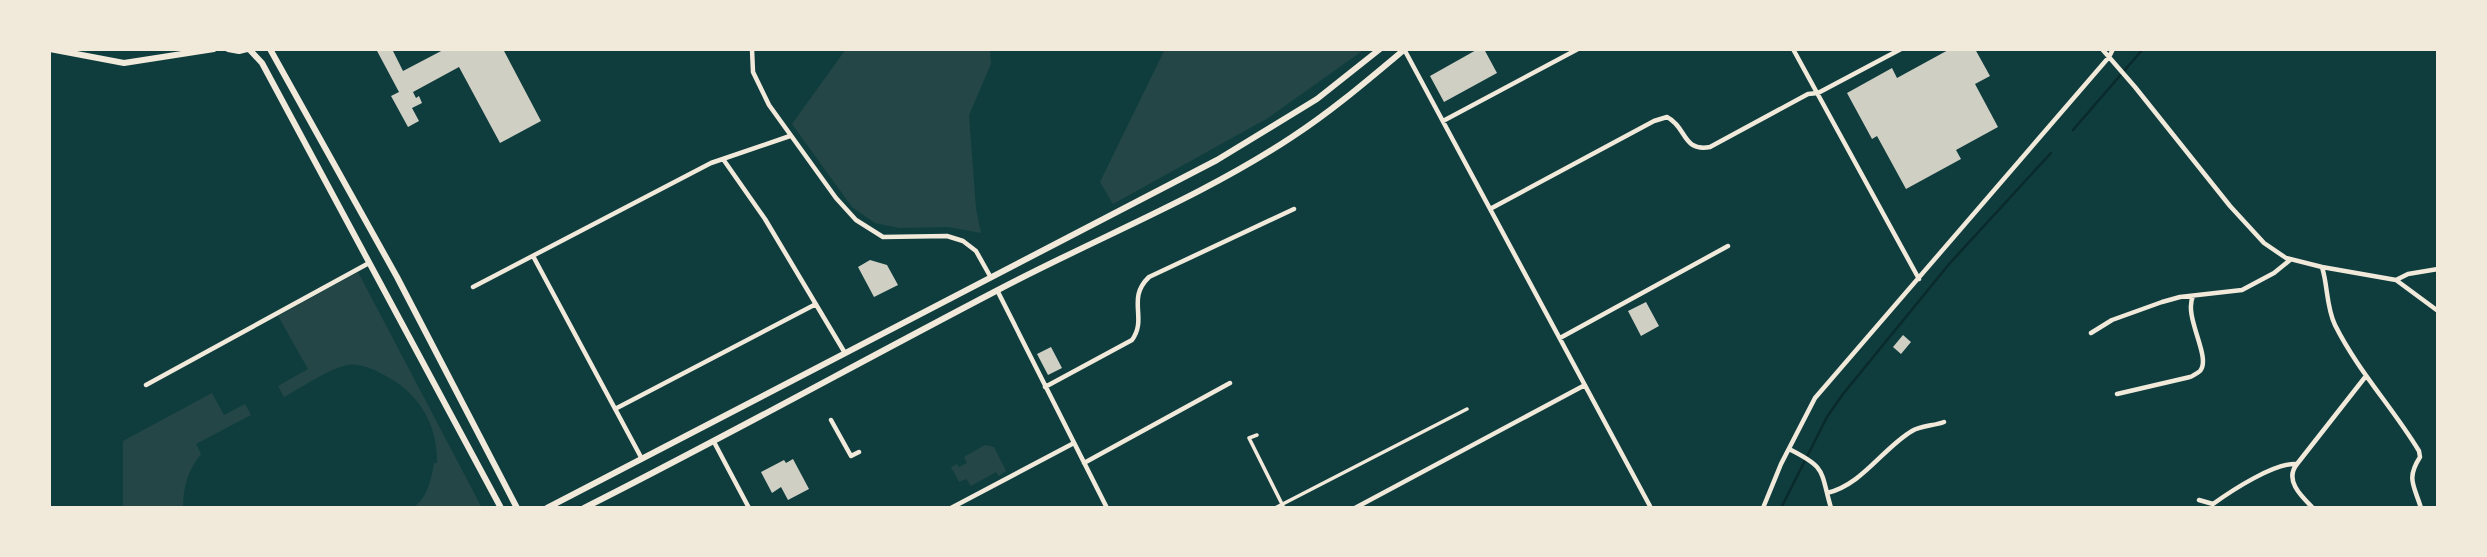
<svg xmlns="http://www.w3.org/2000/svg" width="2487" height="557" viewBox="0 0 2487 557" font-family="Overpass,sans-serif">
	<rect width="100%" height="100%" fill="#0f3d3e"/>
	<!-- green -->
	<path fill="#244646" d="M846,49H990L991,64L969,115L976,209L981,233L948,227L899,228L875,223L852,207L792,124Z
		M1165,49H1365L1268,118L1113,204L1100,182Z
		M358,272L482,508H413C428,497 431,480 434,463H437C438,424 418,392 384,375C373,369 360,363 347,365C328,369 301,388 284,397L278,386L308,369L278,316Z
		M212,393L224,415L245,404L251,415L196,444L201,454C188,470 183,487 183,508H123V441Z
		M985,445L994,447L1006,471L999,476L996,472L971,486L966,479L959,482L951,467L957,464L959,467L967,463L964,457Z"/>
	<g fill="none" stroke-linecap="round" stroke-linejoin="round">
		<!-- stream -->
		<path stroke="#0a2a2b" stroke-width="2.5" d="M2073,130L2143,49
			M1781,508L1827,417L1843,394L1950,263L2051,153"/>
	</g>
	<!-- building -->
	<path fill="#cfcfc3" d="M376,49H392L403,71L445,49H503L541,121L500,143L459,67L413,92L416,98L419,96L422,103L412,108L419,121L408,127L391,96L399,92Z
		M1478,49H1484L1497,73L1444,102L1430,76Z
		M1950,49H1975L1990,76L1975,84L1998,127L1956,150L1961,159L1906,189L1877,136L1872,139L1847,93L1892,68L1897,78Z
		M870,260L887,265L898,285L874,297L858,267Z
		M1646,302L1659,326L1641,336L1628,311Z
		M1903,335L1911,342L1901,354L1893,347Z
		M1051,347L1062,368L1048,375L1037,354Z
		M793,459L809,489L788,500L781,487L772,493L761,472L784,460L786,463Z"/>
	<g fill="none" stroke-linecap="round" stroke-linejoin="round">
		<!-- pedestrian -->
		<path stroke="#f1e9da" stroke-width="3.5" d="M1257,435L1249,438L1284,508
			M1275,508L1467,409"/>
		<!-- minor -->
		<path stroke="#f1e9da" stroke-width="4.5" d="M752,49L753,72L769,105L836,198L856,220L883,237L947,236L963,241L976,251L990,276
			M1404,49L1651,508
			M1793,49L1919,279
			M2102,49L2135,87L2230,206L2264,243L2286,258L2322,267C2328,286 2326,306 2335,325C2358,371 2393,408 2419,451L2420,457C2406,479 2414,485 2421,508
			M1443,121L1578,49
			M723,159L765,219L845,353
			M1490,209L1654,121L1667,117C1687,127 1682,152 1710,147L1808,94L1818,93L1901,49
			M533,256L642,459
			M2322,267L2396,280L2438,311
			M2396,280L2408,274L2438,269
			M473,287L711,163L790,136
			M997,290L1107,508
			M2091,333L2112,320L2162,302L2180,297L2242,290L2274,273L2290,260
			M1560,338L1728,246
			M146,385L369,263
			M1045,387L1132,340C1148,318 1126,299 1149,277L1294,209
			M2117,394L2190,377C2191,377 2199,372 2200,371C2212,357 2183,317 2193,296
			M615,409L816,304
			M831,420L851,456L859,452
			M714,442L749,508
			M1789,449C1827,468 1820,470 1831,508
			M1084,463L1230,383
			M2297,464C2284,480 2301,496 2313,508
			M1827,493C1862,485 1883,448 1912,431C1922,425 1934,426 1944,422
			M2199,500L2213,504C2231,491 2275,462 2297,464L2366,376
			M951,508L1074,443
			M1355,508L1585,385
			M1763,508L1781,464L1815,398L2109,57L2113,49"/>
		<!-- secondary -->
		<path stroke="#f1e9da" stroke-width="6" d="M50,49L124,63L214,49
			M228,49L239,51L247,49
			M249,49L262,63L501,508
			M270,49L397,277L517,508
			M547,508L1217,160L1317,99L1380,49
			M584,508C723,438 858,363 996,291C1094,239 1200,198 1292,137C1332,111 1368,80 1405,49"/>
	</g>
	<!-- border -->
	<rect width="2487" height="557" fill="none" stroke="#f1e9da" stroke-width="102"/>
</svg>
